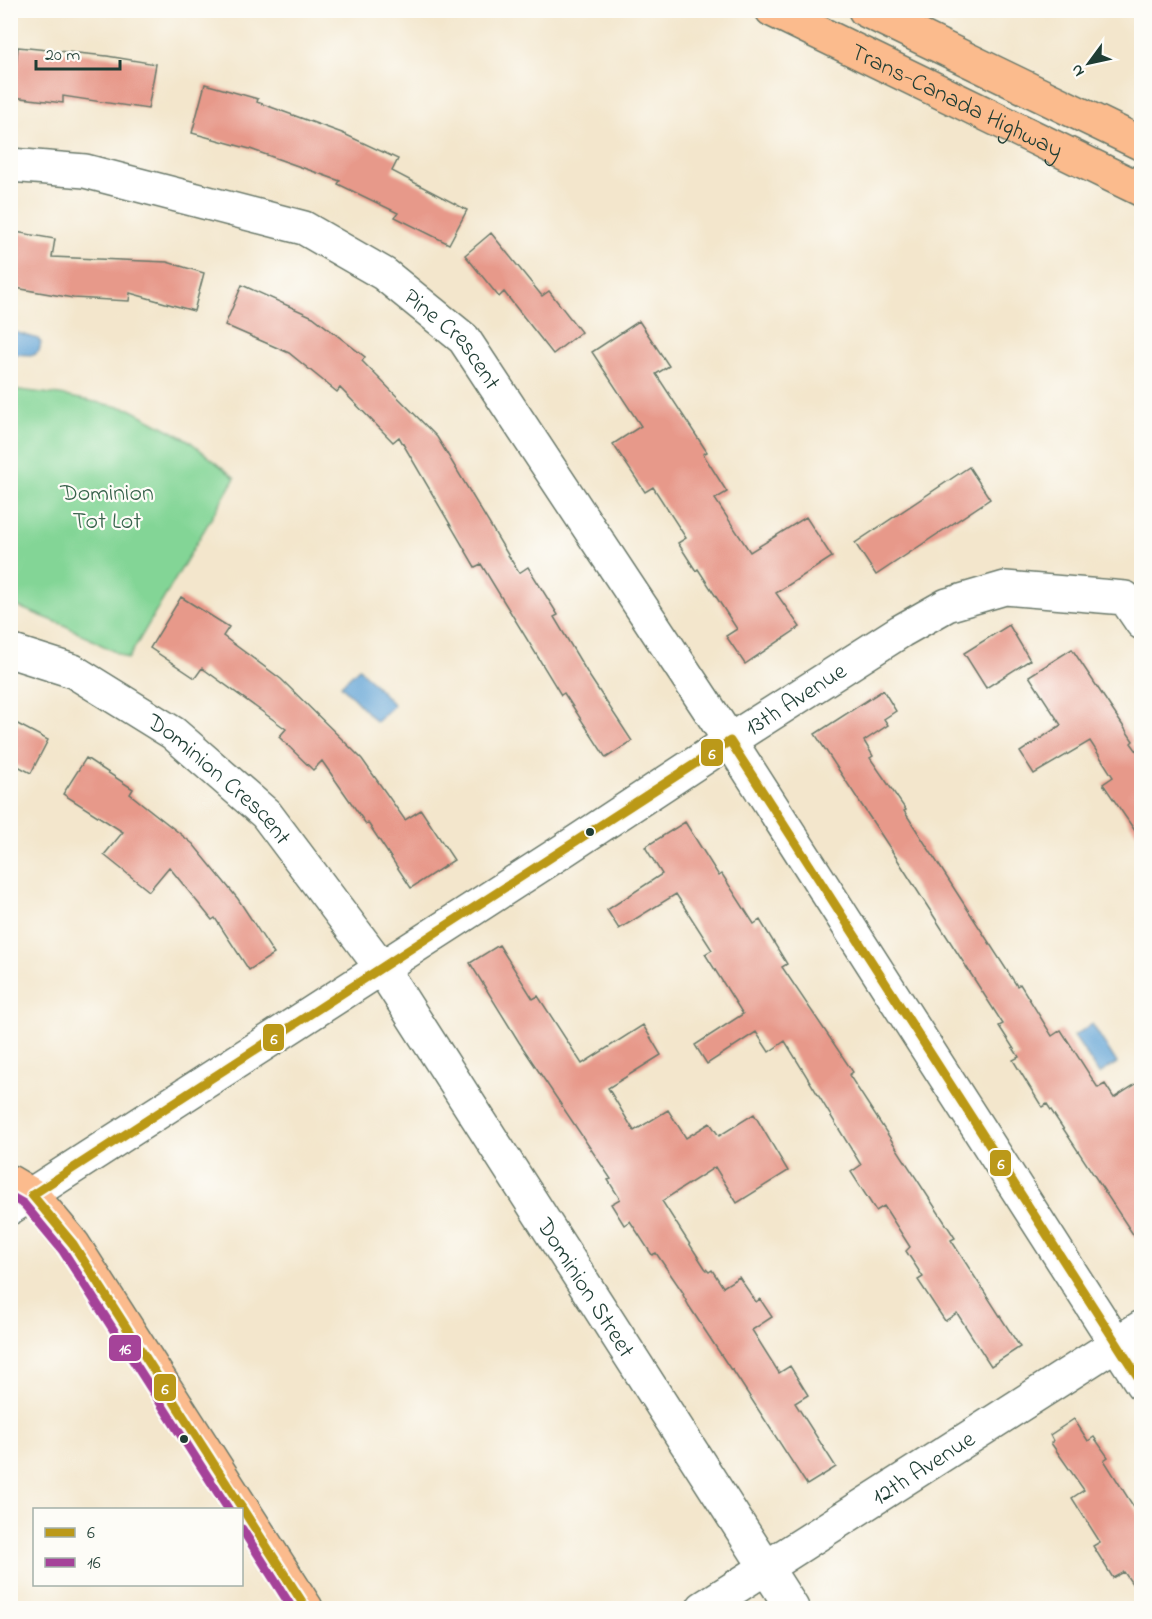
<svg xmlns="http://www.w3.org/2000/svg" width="1152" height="1619" viewBox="0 0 1152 1619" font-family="'Indie Flower',sans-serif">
	<rect width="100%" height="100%" fill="#fdfcf7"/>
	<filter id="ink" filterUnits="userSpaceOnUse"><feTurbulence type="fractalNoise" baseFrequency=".0167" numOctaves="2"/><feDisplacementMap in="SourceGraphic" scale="12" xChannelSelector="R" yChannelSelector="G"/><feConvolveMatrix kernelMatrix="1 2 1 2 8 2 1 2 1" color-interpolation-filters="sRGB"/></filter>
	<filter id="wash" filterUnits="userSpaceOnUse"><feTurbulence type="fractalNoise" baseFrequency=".008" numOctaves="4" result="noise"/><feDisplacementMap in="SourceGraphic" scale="24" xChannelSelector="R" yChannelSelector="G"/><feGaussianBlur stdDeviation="1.35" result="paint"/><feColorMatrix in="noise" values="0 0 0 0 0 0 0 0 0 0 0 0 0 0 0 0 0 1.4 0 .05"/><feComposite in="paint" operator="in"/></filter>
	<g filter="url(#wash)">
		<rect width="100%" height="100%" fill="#f3e6cc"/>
		<!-- green -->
		<path fill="#83d596" stroke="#518965" stroke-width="1.5" d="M11,389L60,395L130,409L188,440L235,478L128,659L64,625L11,604Z"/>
		<!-- water -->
		<path fill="#63a4d6" stroke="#417085" stroke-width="1.5" d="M11,331L38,339L41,343L39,351L34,355L11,354Z
			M359,668L394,705L376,722L341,685Z
			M1092,1024L1117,1063L1099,1074L1074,1036Z"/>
		<g id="blocks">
			<!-- building -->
			<path fill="#e7998a" d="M18,47L107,56L156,64L148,109L63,96V103L13,97Z
				M205,84L258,99L257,102L342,133L398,159L392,171L467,210L449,244L395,217L398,213L338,184L340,181L250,149L192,133Z
				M10,231L55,239L52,257L167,262L204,273L194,311L130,293L129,301L73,298L10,287Z
				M491,233L542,296L549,291L581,332L553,354L504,292L499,297L465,255Z
				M242,285L313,317L365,357L362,361L437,437L519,573L528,567L558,615L554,617L590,677L632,741L606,758L564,693L561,695L481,564L475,567L399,437L393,442L340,388L337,392L289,353L225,325Z
				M639,321L669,366L656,374L707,452L703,454L727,492L715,499L750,552L806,517L832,557L776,593L800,627L745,664L726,636L737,629L698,569L696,571L678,543L686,538L653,487L645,492L613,444L641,426L592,352Z
				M969,467L990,499L876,575L855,543Z
				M181,597L229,627L223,636L281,679L362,759L405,820L421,810L454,860L411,888L368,823L366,824L322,761L313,770L279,737L286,729L202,668L195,678L150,648Z
				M1009,625L1030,660L986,688L964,653Z
				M1072,649L1133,741L1131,743L1142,758V841L1103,784L1113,777L1090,741L1034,774L1020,752L1061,725L1029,676Z
				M883,690L896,711L884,719L888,725L864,741L873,756L870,758L906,810L904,811L1017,986L1020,984L1052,1036L1061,1030L1098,1088L1105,1084L1114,1098L1142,1080V1248L1047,1104L1042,1107L1013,1060L1019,1057L999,1026L1003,1024L890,848L815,734Z
				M10,720L48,740L31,773L10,762Z
				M86,758L133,789L130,794L193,844L238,899L274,954L249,970L215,918L212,920L169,867L149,891L104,855L123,832L63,794Z
				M685,822L719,876L722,874L754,924L760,920L787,964L782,967L853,1072L849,1075L955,1238L951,1240L1020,1347L991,1366L957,1313L945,1321L918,1280L923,1277L906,1251L910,1247L884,1206L876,1211L851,1172L861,1165L785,1041L769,1052L756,1032L707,1064L695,1045L743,1014L705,954L712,950L676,894L619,929L607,910L662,874L645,847Z
				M499,945L533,999L538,996L582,1064L643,1025L661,1055L608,1088L634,1131L668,1110L686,1138L710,1123L719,1136L754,1114L788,1171L737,1203L715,1167L662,1201L705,1268L709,1272L712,1270L723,1287L739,1277L756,1302L760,1299L772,1317L752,1330L779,1373L790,1366L808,1395L795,1403L836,1467L807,1485L732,1369L731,1370L689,1306L683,1295L684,1294L656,1253L652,1255L630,1221L624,1225L611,1204L620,1199L608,1180L611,1179L519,1042L470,963Z
				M1074,1419L1088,1441L1094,1437L1108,1457L1104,1460L1142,1520V1598L1124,1572L1113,1578L1093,1546L1100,1542L1072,1498L1084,1490L1051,1443L1053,1441L1050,1435Z"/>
		</g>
	</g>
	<g filter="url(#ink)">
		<use href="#blocks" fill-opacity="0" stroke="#697869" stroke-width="1.5"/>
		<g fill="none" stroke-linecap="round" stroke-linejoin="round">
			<defs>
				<g id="minor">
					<path id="s1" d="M10,165L85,171L304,228L384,274L464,339L730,741L1142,1384"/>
					<path id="s2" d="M10,651L73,671L173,733L266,814L381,967L792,1608"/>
					<path id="s3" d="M10,1208L558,854L746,730L901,631L947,605L1005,588L1125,598L1142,623"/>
					<path id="s4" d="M703,1608L1142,1327"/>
				</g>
				<path id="major" d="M10,1182L32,1195L73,1244L306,1608"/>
				<g id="highway">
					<path id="s5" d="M772,10L1142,190"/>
					<path d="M865,10L1142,144"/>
				</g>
			</defs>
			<!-- minor casing -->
			<use href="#minor" stroke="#697869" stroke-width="36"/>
			<!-- major casing -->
			<use href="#major" stroke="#697869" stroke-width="36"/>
			<!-- highway casing -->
			<use href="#highway" stroke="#697869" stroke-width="36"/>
			<!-- minor -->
			<use href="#minor" stroke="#fff" stroke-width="33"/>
			<!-- major -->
			<use href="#major" stroke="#fbbb8d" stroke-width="33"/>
			<!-- highway -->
			<use href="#highway" stroke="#fbbb8d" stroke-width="33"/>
			<defs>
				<path id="bus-1" d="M306,1608L73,1244L32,1195L730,741L1142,1383"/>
				<path id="bus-2" d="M10,1196L24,1204L63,1251L229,1510
					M242,1529L292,1608"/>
			</defs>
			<!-- bus-1 casing -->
			<use href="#bus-1" stroke="#fdfcf7" stroke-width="14"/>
			<!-- bus-2 casing -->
			<use href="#bus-2" stroke="#fdfcf7" stroke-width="14"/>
			<!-- bus-1 -->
			<use href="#bus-1" stroke="#bb9919" stroke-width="9"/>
			<!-- bus-2 -->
			<use href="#bus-2" stroke="#a54399" stroke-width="9"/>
		</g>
	</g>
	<!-- markers -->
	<g fill="#1f3d34" stroke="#fdfcf7" stroke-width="2">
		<circle cx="590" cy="832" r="5"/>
		<circle cx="184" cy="1439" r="5"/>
	</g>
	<g text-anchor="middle" stroke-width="4.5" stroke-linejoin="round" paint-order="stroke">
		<!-- street labels -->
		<g font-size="24" fill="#1f3d34" stroke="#fdfcf7">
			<text dy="8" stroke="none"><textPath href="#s5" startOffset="206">Trans-Canada Highway</textPath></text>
			<text dy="8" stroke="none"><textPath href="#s1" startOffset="489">Pine Crescent</textPath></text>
			<text dy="8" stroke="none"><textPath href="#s3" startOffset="936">13th Avenue</textPath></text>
			<text dy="8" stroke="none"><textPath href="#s2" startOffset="249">Dominion Crescent</textPath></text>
			<text dy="8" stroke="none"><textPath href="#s2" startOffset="879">Dominion Street</textPath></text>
			<text dy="8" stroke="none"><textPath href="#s4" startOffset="261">12th Avenue</textPath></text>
		</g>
		<!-- park labels -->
		<g font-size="24" fill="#38634c" stroke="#fdfcf7">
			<text x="107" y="500">Dominion<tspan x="107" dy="28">Tot Lot</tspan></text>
		</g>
	</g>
	<g stroke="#fdfcf7" stroke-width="2">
		<rect x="700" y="738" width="24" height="29" rx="6" fill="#bb9919"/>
		<rect x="262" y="1023" width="23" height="29" rx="6" fill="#bb9919"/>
		<rect x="989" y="1149" width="23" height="28" rx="6" fill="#bb9919"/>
		<rect x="108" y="1334" width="34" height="28" rx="6" fill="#a54399"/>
		<rect x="153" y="1373" width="24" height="29" rx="6" fill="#bb9919"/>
	</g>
	<g font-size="16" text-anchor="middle" font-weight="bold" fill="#fff">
		<text x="712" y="759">6</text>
		<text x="274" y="1044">6</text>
		<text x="1001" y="1169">6</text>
		<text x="125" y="1354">16</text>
		<text x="165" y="1394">6</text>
	</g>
	<!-- margin -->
	<rect width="1152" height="1619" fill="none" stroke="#fdfcf7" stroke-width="36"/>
	<!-- legend -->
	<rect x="33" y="1508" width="210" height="78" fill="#fdfcf7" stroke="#a4b0a9" stroke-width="1.5"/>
	<rect x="45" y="1528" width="30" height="9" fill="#bb9919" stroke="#a4b0a9" stroke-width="1.5"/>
	<text x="87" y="1538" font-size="18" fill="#1f3d34">6</text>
	<rect x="45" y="1558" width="30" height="9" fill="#a54399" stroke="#a4b0a9" stroke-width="1.5"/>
	<text x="87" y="1568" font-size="18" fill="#1f3d34">16</text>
	<!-- north arrow -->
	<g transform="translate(1089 63) rotate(237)" stroke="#fdfcf7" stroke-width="4.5" paint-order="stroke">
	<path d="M0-4.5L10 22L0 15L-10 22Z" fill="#1f3d34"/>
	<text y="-9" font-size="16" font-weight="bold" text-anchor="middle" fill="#1f3d34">N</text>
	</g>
	<!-- scale -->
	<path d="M36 60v9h84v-9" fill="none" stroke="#1f3d34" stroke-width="3"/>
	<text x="45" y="60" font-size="18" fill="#1f3d34" stroke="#fdfcf7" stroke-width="4.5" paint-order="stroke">20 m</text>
</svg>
